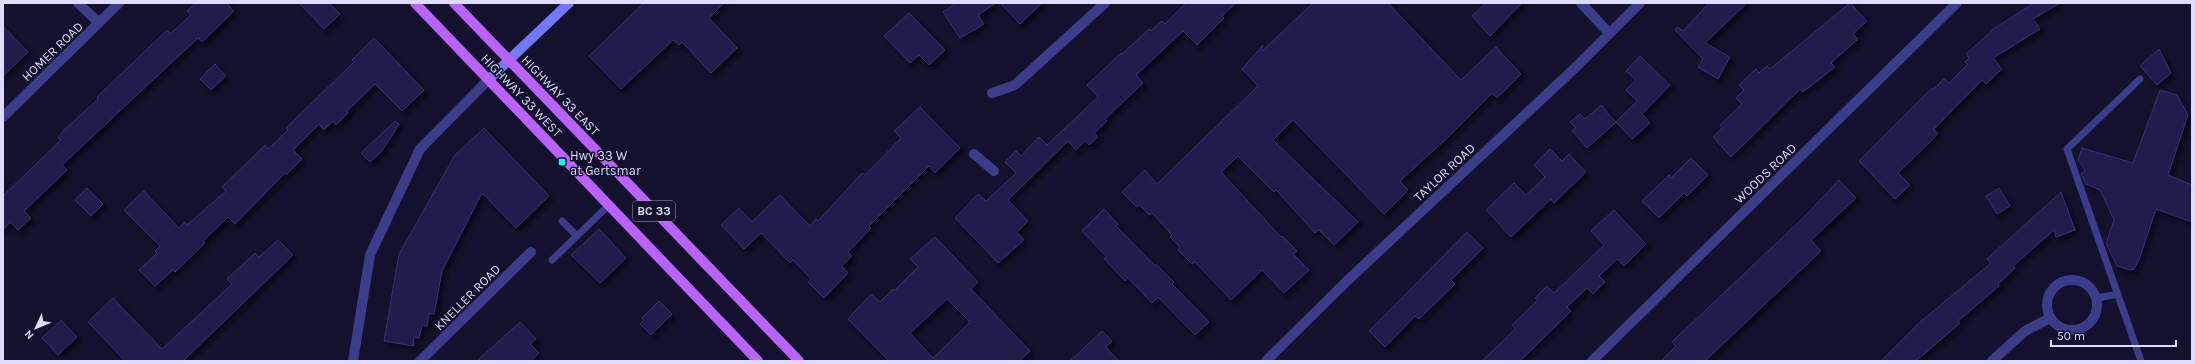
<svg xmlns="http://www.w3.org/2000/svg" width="2195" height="364" viewBox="0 0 2195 364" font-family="Karla,sans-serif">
	<defs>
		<filter id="shadow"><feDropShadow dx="3.5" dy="3.5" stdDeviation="2" flood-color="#0009"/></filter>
	</defs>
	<rect width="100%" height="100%" fill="#13112b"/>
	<!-- building -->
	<path fill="#231c4d" stroke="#382e79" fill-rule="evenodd" filter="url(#shadow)" d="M196,3H226L234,11L202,42L198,38L185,50L62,165L67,170L24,211L31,218L18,230L10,222L3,230V196L61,140L58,138L64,130L98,99L97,97L167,30L170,34L191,15L187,11Z
		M299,3H329L340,14L324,29Z
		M644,3H724L709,18L737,48L711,73L682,42L679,45L673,40L621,89L589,56Z
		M956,3H996L978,15L984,24L960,38L943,12Z
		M1000,3H1042L1020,24Z
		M1186,3H1236L1222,16L1224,18L1197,45L1183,31L1136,75L1143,83L1105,119L1107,121L1094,133L1098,137L1089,145L1085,141L1076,150L1068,141L1008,200L1028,221L1017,232L1024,240L998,263L955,218L978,194L986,201L1016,173L1005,162L1016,151L1021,156L1039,137L1047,145L1098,97L1087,85L1121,53L1122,54L1149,29L1151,31L1162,21L1165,24Z
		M1313,3H1388L1461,80L1496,47L1521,74L1497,98L1492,93L1445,140L1400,181L1408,190L1384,214L1293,120L1273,140L1358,222L1334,245L1319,230L1315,233L1276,190L1274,192L1238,156L1221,172L1281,237L1282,236L1297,251L1293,254L1309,270L1284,293L1262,270L1231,300L1195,262L1192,264L1178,250L1180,247L1170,237L1172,235L1152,213L1149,215L1139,204L1137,207L1122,192L1145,170L1157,184L1258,86L1242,69L1263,45L1262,51Z
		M1486,3H1522L1490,36L1472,16Z
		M1709,3H1747L1705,43L1730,57L1718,79L1698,67L1703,59L1675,30L1677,27L1683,31Z
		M1850,3L1867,21L1853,34L1858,39L1831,63L1835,67L1803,92L1800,89L1731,157L1713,137L1722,128L1720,125L1742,104L1736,98L1744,90L1739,85L1756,69L1759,73L1767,66L1770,69Z
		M2034,3H2060L2033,19L2040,29L1993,58L2002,69L1986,84L1982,80L1934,129L1938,134L1898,173L1910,185L1895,199L1859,161L1932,88L1933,90L1944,79L1949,83L1968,64L1965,62L1969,58L1966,54L1991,32L1990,31Z
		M909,13L945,50L929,65L919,55L910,63L884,36Z
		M3,26L28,52L3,76Z
		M374,38L424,90L402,111L375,84L347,111L348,113L336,125L333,121L324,130L319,124L293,150L302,159L287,174L285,173L235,224L228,217L203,241L205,243L175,272L173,270L155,286L139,270L157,253L155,251L160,246L124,210L144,191L179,228L185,222L187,225L226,191L222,187L265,145L268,149L288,130L286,128L354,62L352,60Z
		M2159,49L2171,73L2157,85L2140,66Z
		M1640,56L1670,85L1642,114L1650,123L1632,139L1616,122L1587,148L1572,131L1576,128L1570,122L1580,114L1585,119L1601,105L1616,122L1637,101L1626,90L1636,80L1626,71Z
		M215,64L226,76L211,90L200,79Z
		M2160,90L2177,95L2188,115L2168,175L2192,185V222L2156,209L2139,260L2134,269L2130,270L2117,266L2106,243L2114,220L2100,190L2086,184L2081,174L2085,170L2078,160L2082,148L2133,163Z
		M920,107L960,148L935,173L929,166L869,226L871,228L848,252L852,256L842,266L848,273L824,298L808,282L811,279L793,260L790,263L761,233L744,249L721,225L739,208L752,222L780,195L810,226L816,219L818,221L862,173L865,175L901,138L894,131Z
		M395,121L399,124L382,151L370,162L361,153Z
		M484,128L549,196L516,228L482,193L442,271L434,314L429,313L427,326L422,325L419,338L414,337L413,346L384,341L399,254L455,155Z
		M1550,149L1562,161L1569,154L1586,172L1554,203L1551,199L1511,237L1486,210L1514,183L1526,195L1545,177L1534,165Z
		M1691,158L1708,175L1687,196L1684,193L1659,218L1642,201L1669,175L1671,178Z
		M1839,180L1856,198L1811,240L1821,251L1705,361H1661L1676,346L1672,342L1804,217Z
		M87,188L103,204L91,216L75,200Z
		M1999,188L2010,206L1997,214L1986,196Z
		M2061,192L2075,230L2056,237L2054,230L2013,266L2015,268L1998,284L1999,286L1958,321L1960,323L1916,361H1881L1919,323L1991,263L1987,259Z
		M1104,209L1118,224L1116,226L1155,266L1156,264L1174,282L1172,284L1209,322L1195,335L1158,297L1152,303L1128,278L1125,281L1104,259L1107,257L1082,231Z
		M1614,210L1646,244L1624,266L1617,259L1599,276L1605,282L1593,294L1587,288L1567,307L1571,311L1520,361H1482L1515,329L1512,325L1538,300L1535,298L1547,286L1554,293L1604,245L1591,231Z
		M599,229L626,258L600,283L571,255Z
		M1467,232L1483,248L1451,280L1455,284L1419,319L1415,316L1385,347L1369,331Z
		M935,237L978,282L971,289L1030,351L1019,361H889L848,319L871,294L880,302L893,289L894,291L918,267L910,259ZM947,299L970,322L933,358L910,333Z
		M278,240L293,255L183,361H125L88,322L113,298L162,349L232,284L227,279L255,253L259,257Z
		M659,301L672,314L651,335L640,324L644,320L642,318Z
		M61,320L77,337L58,355L42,338Z
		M520,322L536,339L530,344L539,353L531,361H477Z
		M1102,331L1112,341L1106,347L1119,361H1070Z"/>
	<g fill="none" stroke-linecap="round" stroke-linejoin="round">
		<!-- lane -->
		<path stroke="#3b3d8b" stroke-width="7" d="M2140,79L2067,149L2141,361
			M562,221L577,236
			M552,260L609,205
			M2097,298L2118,294"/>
		<!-- street -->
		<path stroke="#3b3d8b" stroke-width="10" d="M78,3L99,23
			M1581,3L1609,33
			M992,93L1015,85L1105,3
			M3,117L119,3
			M974,154L994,171
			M2047 305a25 25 0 1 1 50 0a25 25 0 1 1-50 0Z
			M353,361L370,255L420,149L489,79
			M420,361L531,252
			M1266,361L1348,280L1575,68L1640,3
			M1592,361L1957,3
			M1992,361L2025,331L2050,318"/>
		<!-- secondary -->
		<path stroke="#7278ff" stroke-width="10" d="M489,79L569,3"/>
		<!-- primary -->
		<path stroke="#ba62ff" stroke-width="10" d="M415,3L758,361
			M454,3L799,361"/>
	</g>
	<!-- markers -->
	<rect fill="#07f7ff" stroke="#13112b" stroke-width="1.5" x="558" y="158" width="8" height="8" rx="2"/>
	<g text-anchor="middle" stroke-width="3" stroke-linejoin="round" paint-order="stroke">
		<!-- shield labels -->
		<rect fill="#13112b" stroke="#a09ebf" stroke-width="1" x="633" y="201" width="42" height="20" rx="3"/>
		<g font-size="12" font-weight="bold" fill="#dddbff">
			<text x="654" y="215">BC 33</text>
		</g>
		<!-- street labels -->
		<g font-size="13" fill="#dddbff" stroke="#13112b">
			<text transform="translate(52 51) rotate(-44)" y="5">HOMER ROAD</text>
			<text transform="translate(522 95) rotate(46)" y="5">HIGHWAY 33 WEST</text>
			<text transform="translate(561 95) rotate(46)" y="5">HIGHWAY 33 EAST</text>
			<text transform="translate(1444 172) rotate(-43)" y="5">TAYLOR ROAD</text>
			<text transform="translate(1765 173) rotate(-44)" y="5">WOODS ROAD</text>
			<text transform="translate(467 297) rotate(-45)" y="5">KNELLER ROAD</text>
		</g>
		<!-- poi labels -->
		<g font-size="13" fill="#dddbff" stroke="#13112b" text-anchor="start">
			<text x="570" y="160">Hwy 33 W<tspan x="570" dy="15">at Gertsmar</tspan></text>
		</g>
	</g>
	<!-- border -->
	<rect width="2195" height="364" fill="none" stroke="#dddbff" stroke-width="8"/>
	<!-- north arrow -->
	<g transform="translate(36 328) rotate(226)" stroke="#13112b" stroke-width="3" paint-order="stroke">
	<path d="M0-3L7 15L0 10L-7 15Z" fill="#dddbff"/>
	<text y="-6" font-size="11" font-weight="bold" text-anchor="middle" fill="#dddbff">N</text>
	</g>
	<!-- scale -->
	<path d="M2051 340v6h125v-6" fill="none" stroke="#dddbff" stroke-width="2"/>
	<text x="2057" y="340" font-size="12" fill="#dddbff" stroke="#13112b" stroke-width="3" paint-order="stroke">50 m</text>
</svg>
